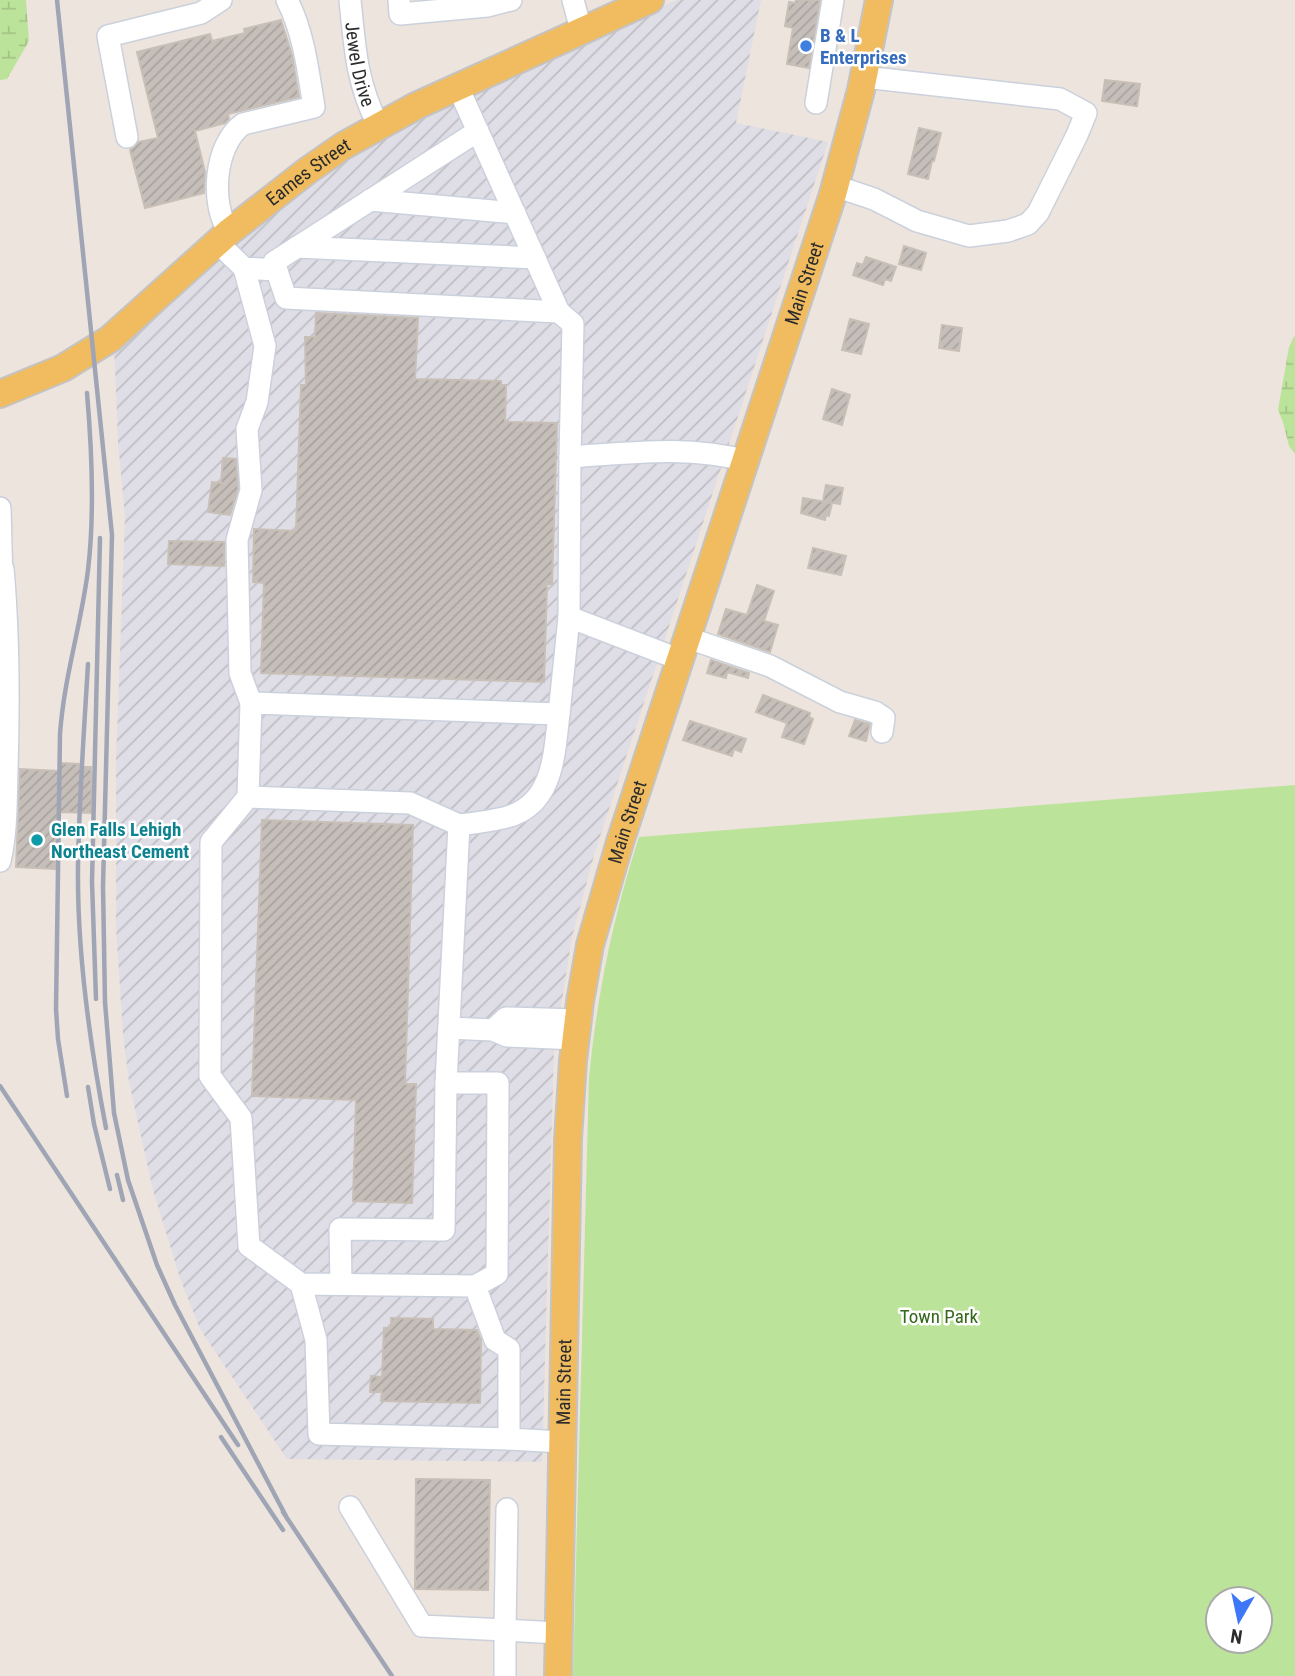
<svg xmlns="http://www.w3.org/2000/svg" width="1295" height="1676" viewBox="0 0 1295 1676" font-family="'Roboto Condensed',sans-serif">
	<defs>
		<pattern id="industrial-furrows" width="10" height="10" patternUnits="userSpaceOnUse" patternTransform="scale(1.75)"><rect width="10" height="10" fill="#dfdde5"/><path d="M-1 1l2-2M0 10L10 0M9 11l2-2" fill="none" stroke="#c0bec5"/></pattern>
		<pattern id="wetland-marsh" width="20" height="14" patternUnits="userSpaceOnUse" patternTransform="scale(1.75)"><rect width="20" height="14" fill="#bce39a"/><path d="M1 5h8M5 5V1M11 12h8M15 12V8" fill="none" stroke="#a2c385"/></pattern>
		<pattern id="building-hatch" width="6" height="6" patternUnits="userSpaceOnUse" patternTransform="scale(1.75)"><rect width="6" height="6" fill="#c5beb9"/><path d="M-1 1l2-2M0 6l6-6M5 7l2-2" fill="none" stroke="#a9a39f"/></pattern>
	</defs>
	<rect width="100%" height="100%" fill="#ede4dd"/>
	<!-- industrial -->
	<path fill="url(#industrial-furrows)" d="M677,0H761L736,123L828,142L595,852L572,937L554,1051L542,1462L287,1459L200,1329L180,1278L153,1190L129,1082L123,1035L116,927V762L125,516L118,442L114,343L335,164L441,104Z"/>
	<!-- wetland -->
	<path fill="url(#wetland-marsh)" d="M0,0H26L29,41L7,79L0,80Z
		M1295,335V454L1289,446L1283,422L1278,410L1289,347Z"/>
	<!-- park -->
	<path fill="#bce39a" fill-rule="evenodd" d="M1295,785V1676H573L589,1078C597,995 613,917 639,837ZM1260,1599V1641H1218V1599Z"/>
	<!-- building -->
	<path fill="url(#building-hatch)" stroke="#c8c0b7" stroke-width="2" d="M796,0H820L809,68L787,64L793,28L785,26L789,2L795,3Z
		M281,20L292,55L299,97L228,114L229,119L225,123L195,131L205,172L204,193L145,208L130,150L139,142L158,138L137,52L210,34L212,41L245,33L244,29Z
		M1105,80L1140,84L1137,106L1102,101Z
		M919,128L941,133L934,161H932L928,179L908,174Z
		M904,246L926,253L921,270L899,264Z
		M866,257L896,267L891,281L885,279L883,285L853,275L857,263L863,265Z
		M316,313L418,318L415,379L501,381V385H506L505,422L557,423L552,584H547L544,682L261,673L264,583L253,582L254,529L296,531L301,385H306L305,337H315Z
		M850,319L869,324L861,354L842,350Z
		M942,325L962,328L959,351L939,348Z
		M832,389L850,395L842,425L823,419Z
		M223,458L236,459L238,489L230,515L208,512L212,482L221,483Z
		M826,485L843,488L840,504L823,501Z
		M803,498L832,503L829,516L826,515L825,520L801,513Z
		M169,541L224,542V566L168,564Z
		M813,548L846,556L841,575L808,568Z
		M757,585L774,591L764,621L778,625L770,652L718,634L726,609L747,615Z
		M711,660L749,673L748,678L727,672L726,678L707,673Z
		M763,695L810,713L809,717L813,719L804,744L782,737L787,723L756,712Z
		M855,720L870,724L866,741L849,736Z
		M690,721L746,739L741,752L734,749L732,756L683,740Z
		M60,763L79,764V767H91L92,813L58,812L55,869L16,867L20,769L59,771Z
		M262,820L413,825L405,1084H416L412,1203L353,1201L356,1100L252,1096Z
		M391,1318L433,1319V1329L477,1330L481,1341L480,1403L381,1401L382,1392H370L371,1376L382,1377L384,1328H391Z
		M416,1479L490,1480L488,1590L415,1589Z"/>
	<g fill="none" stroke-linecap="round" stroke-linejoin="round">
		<defs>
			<g id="minor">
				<path id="s1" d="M350,0C355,48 356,81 378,125"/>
				<path d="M399,0L400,14L487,6L511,0"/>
				<path d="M573,0L581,30"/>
				<path d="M458,87L559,312L286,298L274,262L478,131"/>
				<path d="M816,103L833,0"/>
				<path d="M127,137L108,36L201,13L221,0"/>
				<path d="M835,186L874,199L917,221L969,236L1008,231L1028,224L1038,213L1077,135L1086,113L1060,99L864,77"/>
				<path d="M370,200L515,213"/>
				<path d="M229,232C210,204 214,145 243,124L314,107C308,71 304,33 287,0"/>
				<path d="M218,243L244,268L277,270"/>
				<path d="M297,247L535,258"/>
				<path d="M244,268L265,346L257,402L247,429L251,490L237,540L240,673L251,703"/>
				<path d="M559,312L573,324L570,457C630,453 689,445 747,461"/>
				<path d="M570,457L569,617L681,660"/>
				<path d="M0,508L2,583"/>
				<path d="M688,638L770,666L840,702L875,712L884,718L882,732"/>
				<path d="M559,714L569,617"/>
				<path d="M248,797L410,803L459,825"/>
				<path d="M0,861C7,831 6,800 7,769C9,702 9,636 3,569"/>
				<path d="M449,1028L493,1030L507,1036L576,1039"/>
				<path d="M493,1030L506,1018L578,1020"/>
				<path d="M341,1283L340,1229L444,1230L446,1083"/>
				<path d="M301,1284L316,1340L319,1434L509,1439"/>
				<path d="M475,1286L301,1284L249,1246L241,1118L210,1076L211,842L248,797L251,703L559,714C554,754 554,804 507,817C492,821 475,823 459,825L446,1083H498L497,1274L475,1286L495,1340L509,1349V1439L562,1442"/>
				<path d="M350,1507L422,1626L505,1630L507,1509"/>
				<path d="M505,1676V1630L558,1633"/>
			</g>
			<g id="major">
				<path id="s2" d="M0,394L63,368L110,339L229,232L307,171L343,146L416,106L650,0"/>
				<path id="s3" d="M558,1676L568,1139L573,1061L580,1002L590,945L620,842L833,194L861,90L879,0"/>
			</g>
		</defs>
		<!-- minor casing -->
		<use href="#minor" stroke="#cbd1dc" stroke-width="24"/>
		<!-- major casing -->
		<use href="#major" stroke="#c4c4c4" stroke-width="30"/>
		<!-- minor -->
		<use href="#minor" stroke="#fff" stroke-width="21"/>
		<!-- major -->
		<use href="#major" stroke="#f0bc5f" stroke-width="26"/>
		<!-- rail -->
		<path stroke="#a0a5b5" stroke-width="4.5" d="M57,0L112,535L103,886L105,1002L114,1113L128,1180L157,1265L175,1305L288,1520
			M88,664C84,732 79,799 78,867C77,952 90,1045 106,1128
			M96,999L92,882L100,538
			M0,1086L238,1445
			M88,1087L94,1124L110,1189
			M67,1096L58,1039L56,1009L60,734C64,677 81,626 88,570C95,512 92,451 87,393
			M117,1175L123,1200
			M221,1437L283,1530
			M283,1512L392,1676"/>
	</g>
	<!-- markers -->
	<circle fill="#3f7fe0" stroke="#fff" stroke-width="2.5" cx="806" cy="46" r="7"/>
	<circle fill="#0f9aa8" stroke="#fff" stroke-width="2.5" cx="37" cy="840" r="7"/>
	<g text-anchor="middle" stroke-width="5" stroke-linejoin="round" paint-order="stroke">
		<!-- shop labels -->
		<g font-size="19" font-weight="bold" fill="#366cbe" stroke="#fff" text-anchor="start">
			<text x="820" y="42">B &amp; L<tspan x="820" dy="22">Enterprises</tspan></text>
		</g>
		<!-- street labels -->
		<g font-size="19" fill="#2b2b2b" stroke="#fff">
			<text dy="7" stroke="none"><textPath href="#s1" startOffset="65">Jewel Drive</textPath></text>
			<text dy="7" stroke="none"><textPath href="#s2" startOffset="383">Eames Street</textPath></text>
			<text dy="7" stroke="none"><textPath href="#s3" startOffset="1428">Main Street</textPath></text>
			<text dy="7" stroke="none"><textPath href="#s3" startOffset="861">Main Street</textPath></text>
			<text dy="7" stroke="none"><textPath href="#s3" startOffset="294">Main Street</textPath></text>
		</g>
		<!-- culture labels -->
		<g font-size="19" font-weight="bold" fill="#0d838f" stroke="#fff" text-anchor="start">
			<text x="51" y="836">Glen Falls Lehigh<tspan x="51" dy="22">Northeast Cement</tspan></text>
		</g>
		<!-- park labels -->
		<g font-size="19" fill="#34681b" stroke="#fff">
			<text x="939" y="1323">Town Park</text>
		</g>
	</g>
	<!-- north arrow -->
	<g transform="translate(1239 1620) rotate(189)"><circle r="33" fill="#ffffff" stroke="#aaaaaa" stroke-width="2"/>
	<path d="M0-5L12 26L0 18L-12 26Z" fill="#3e78f9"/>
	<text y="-10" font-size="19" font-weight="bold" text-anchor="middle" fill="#2b2b2b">N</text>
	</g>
</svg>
